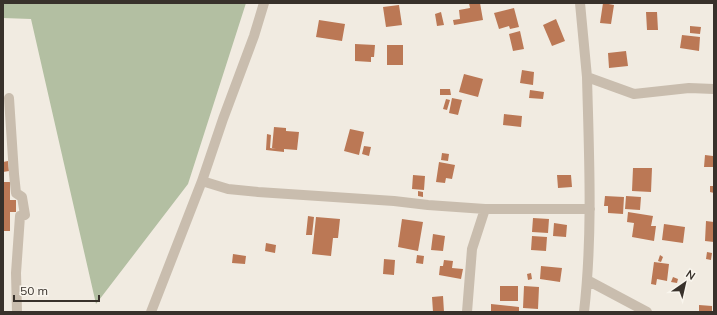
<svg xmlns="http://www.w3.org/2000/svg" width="717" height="315" viewBox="0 0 717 315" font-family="Mulish,sans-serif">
	<rect width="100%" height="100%" fill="#f1ebe1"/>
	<!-- green -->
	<path fill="#b3bfa2" d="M3,3H246L188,184L96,304L31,19L3,18Z"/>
	<!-- building -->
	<path fill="#bb7855" d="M469,3H480L483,20L454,25L453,20L460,19L459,10L470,8Z
		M603,3L614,5L611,24L600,23Z
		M399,5L402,25L386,27L383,7Z
		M514,8L519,27L510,29L509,26L499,29L494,13Z
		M441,12L444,25L437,26L435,14Z
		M646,12H657L658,30H647Z
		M556,19L565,41L552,46L543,25Z
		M319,20L345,24L342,41L316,37Z
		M690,26L701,27L700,34L690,33Z
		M520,31L524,49L513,51L509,34Z
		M682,35L700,37L699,51L680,48Z
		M355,44L375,45L374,57H371V62L355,61Z
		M387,45H403V65H387Z
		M626,51L628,66L609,68L608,53Z
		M522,70L534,72L533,85L520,83Z
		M464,74L483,79L478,97L459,92Z
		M440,89H450L451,95H440Z
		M530,90L544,92L543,99L529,98Z
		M452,98L462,100L458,115L449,113Z
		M446,99L450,100L447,110L443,109Z
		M504,114L522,116L521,127L503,125Z
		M274,127L286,128V131L299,132L297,150L284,149V152L266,150L267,134L271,135L270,148L276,149L272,148Z
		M350,129L364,132L359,155L344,151Z
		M364,146L371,147L369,156L362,154Z
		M442,153L449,154L448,161L441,160Z
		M705,155L713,156V167H704Z
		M8,161L9,171L3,172V162Z
		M439,162L455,165L452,179L446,178L445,183L436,182Z
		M633,168H652L651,192L632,191Z
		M413,175L425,176L424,190L412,189Z
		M557,175H571L572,187L558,188Z
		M3,182H10V200H16V212H10V231H3Z
		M710,186H714V193L710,192Z
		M418,191L423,192V197L418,196Z
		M605,196L624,197L623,214L608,213V206H604Z
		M626,196L641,197L640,210L625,209Z
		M628,212L653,216L651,226H656L654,241L632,237L634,223L627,222Z
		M308,216L314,217L312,235H306Z
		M316,217L340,219L338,238H333L331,256L312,254Z
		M533,218L549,219L548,233L532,232Z
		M402,219L423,222L418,251L398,247Z
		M706,221L714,222V242L705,241Z
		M554,223L567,225L566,237L553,236Z
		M664,224L685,227L683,243L662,240Z
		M433,234L445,236L443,251L431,250Z
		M532,236L547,237L546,251L531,250Z
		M266,243L276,245L275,253L265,251Z
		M707,252L712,253L711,260L706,259Z
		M233,254L246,256L245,264L232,263Z
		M417,255L424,256L423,264L416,263Z
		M660,255L663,257L661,262L658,261Z
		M384,259L395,260L394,275L383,274Z
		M444,260L453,261L452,268L463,269L461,279L439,275L440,266H443Z
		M654,262L669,264L667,281L657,279L656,285L651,284Z
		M541,266L562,268L560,282L540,279Z
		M531,273L532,279L528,280L527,274Z
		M673,277L678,279L677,283L671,282Z
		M500,286H518V301H500Z
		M524,286L539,287L538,309L523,308Z
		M443,296L444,312H433L432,297Z
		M491,304L519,307V312H491Z
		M699,305L712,306V312H699Z"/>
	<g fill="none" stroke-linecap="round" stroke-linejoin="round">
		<!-- minor -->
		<path stroke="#c9bdae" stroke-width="10" d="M580,3L587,77L634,94L689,88L714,89
			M9,98L14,174L16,193L22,197L25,215L20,216L16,273L17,312
			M202,181L228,189L258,192L394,201L428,205L485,209H590
			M587,280L647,312
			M151,312L202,181L223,119L254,36L264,3
			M467,312L472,249L485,209
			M584,312C593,234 589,155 587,77"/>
	</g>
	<!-- border -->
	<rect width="717" height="315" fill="none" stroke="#38312b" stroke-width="8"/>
	<!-- north arrow -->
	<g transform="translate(685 283) rotate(34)" stroke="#f9f5ed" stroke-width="3" paint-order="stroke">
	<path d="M0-3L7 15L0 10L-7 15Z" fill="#38312b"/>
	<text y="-6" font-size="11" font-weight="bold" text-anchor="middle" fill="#38312b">N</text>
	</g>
	<!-- scale -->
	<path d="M14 295v6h85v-6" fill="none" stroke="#38312b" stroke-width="2"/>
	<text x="20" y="295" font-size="12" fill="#38312b" stroke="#f9f5ed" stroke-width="3" paint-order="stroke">50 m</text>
</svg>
